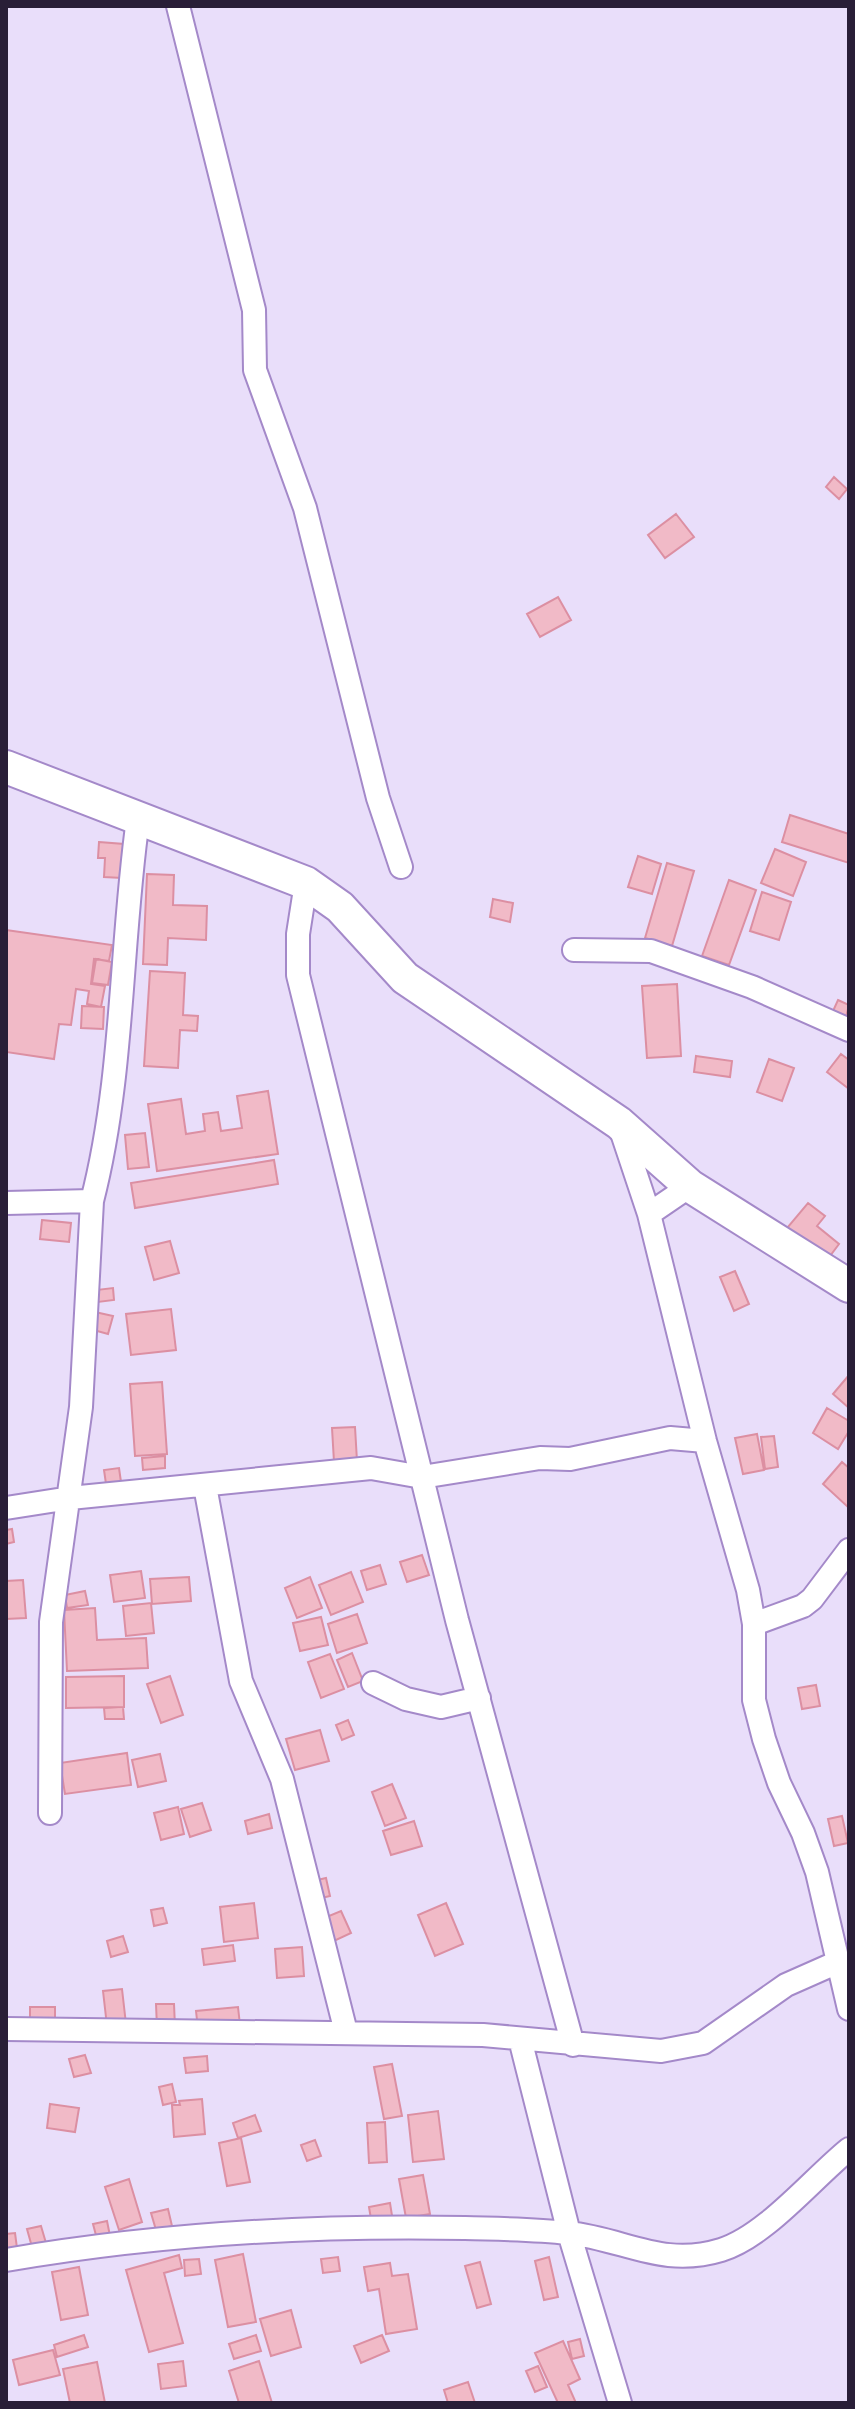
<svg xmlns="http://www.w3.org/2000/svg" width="855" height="2409" viewBox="0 0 855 2409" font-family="Overpass,sans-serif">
	<rect width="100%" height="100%" fill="#e9defa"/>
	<!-- building -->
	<path fill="#f1bac7" stroke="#dc8fa2" stroke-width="2" d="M834,477L847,489L839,499L826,487Z
		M676,514L694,537L665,558L648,535Z
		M558,597L571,620L540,637L527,614Z
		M790,815L849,834V863L782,842Z
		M99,842L124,844L122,878L104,877L105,858H98Z
		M775,849L806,862L793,896L761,883Z
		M638,856L661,864L652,894L628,887Z
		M667,863L694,871L672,946L645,938Z
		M147,874L174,875L173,905L207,906L206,940L168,938L167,965L143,964Z
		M729,880L756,890L729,965L702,956Z
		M762,892L791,902L779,940L750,931Z
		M493,899L513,903L510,922L490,917Z
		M6,930L112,945L109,961L94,959L91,984L105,986L101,1007L87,1004L89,991L76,989L71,1025L59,1024L54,1059L6,1052Z
		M96,959L112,962L108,985L92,983Z
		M150,971L185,973L183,1015L198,1016L197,1031L180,1030L178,1068L144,1066Z
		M677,984L681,1056L647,1058L642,986Z
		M838,1000L849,1005L846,1017L833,1011Z
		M82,1006L104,1007L103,1029L81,1028Z
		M841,1054L849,1060V1089L827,1072Z
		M696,1056L732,1061L730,1077L694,1072Z
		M769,1059L794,1068L782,1101L757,1092Z
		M268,1091L278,1154L157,1171L148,1104L181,1099L186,1134L205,1131L203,1114L218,1112L221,1131L242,1128L237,1096Z
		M145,1133L149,1167L128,1169L125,1135Z
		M274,1160L278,1184L135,1208L131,1183Z
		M808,1203L825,1216L817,1226L839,1244L827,1260L787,1228Z
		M42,1220L71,1223L69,1242L40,1239Z
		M170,1241L179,1273L154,1280L145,1247Z
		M735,1271L749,1304L734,1311L720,1277Z
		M113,1288L114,1300L98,1302L96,1290Z
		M171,1309L176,1350L131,1355L126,1314Z
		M95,1312L113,1316L108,1334L90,1329Z
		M849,1375V1408L833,1394Z
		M162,1382L167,1454L135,1456L130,1384Z
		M827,1408L849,1421V1431L838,1449L813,1433Z
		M355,1427L357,1461L334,1462L332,1428Z
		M757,1434L764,1470L743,1474L735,1438Z
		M774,1436L778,1467L765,1469L761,1437Z
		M165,1456V1468L143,1470L142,1458Z
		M842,1462L849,1468V1508L823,1484Z
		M119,1468L121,1482L106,1484L104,1470Z
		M12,1529L14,1542L6,1544V1530Z
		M422,1555L429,1575L407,1582L400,1562Z
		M380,1565L386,1584L367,1590L361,1571Z
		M141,1571L145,1598L114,1602L110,1575Z
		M351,1572L363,1602L331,1615L319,1585Z
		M189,1577L191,1601L152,1604L150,1579Z
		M310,1577L322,1608L297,1618L285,1588Z
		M23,1580L26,1618L6,1619V1581Z
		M85,1591L88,1605L67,1608L65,1595Z
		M151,1603L154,1633L126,1636L123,1606Z
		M95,1608L97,1640L146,1638L148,1668L67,1671L64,1610Z
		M357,1614L367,1643L337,1653L328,1624Z
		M321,1617L328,1645L300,1651L293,1623Z
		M352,1653L363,1681L348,1687L337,1660Z
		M330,1654L344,1689L321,1698L308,1662Z
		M124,1676V1707L66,1708V1677Z
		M170,1676L183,1715L161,1723L147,1684Z
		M816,1685L820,1706L802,1709L798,1688Z
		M123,1707L124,1719H105L104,1708Z
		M348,1720L354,1735L342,1740L336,1725Z
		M320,1730L329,1761L295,1770L286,1739Z
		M127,1753L131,1785L65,1794L60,1763Z
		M160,1754L166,1781L138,1787L132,1760Z
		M392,1784L406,1818L385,1826L372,1792Z
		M202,1803L211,1830L190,1837L181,1809Z
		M178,1807L184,1834L161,1840L154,1813Z
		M269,1814L272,1828L248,1834L245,1821Z
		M842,1816L848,1843L834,1846L828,1819Z
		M414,1821L422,1846L391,1855L383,1831Z
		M326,1878L330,1896L317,1899L313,1881Z
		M254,1903L258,1938L224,1942L220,1907Z
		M446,1903L463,1944L435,1956L418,1915Z
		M163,1908L167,1923L154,1926L151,1910Z
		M341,1911L351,1933L334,1941L324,1918Z
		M123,1936L128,1952L111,1957L107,1941Z
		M233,1945L235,1961L204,1965L202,1949Z
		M302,1947L304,1976L277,1978L275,1949Z
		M122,1989L126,2024L107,2026L103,1991Z
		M156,2004H174L175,2027L157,2028Z
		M30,2007H55V2023H30Z
		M238,2007L240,2025L198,2029L196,2011Z
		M85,2055L91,2073L74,2077L69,2059Z
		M207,2056L208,2071L186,2073L184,2058Z
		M392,2064L402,2116L384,2119L374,2067Z
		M172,2084L176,2102L163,2105L159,2087Z
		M202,2099L205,2134L174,2137L172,2105H180L179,2101Z
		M50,2104L79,2108L75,2132L47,2128Z
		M438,2111L444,2159L413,2162L408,2115Z
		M255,2115L261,2131L238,2138L233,2123Z
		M385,2122L387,2162L369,2163L367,2123Z
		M241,2138L250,2182L227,2186L219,2143Z
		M315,2140L321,2156L307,2161L301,2145Z
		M423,2175L430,2214L406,2218L399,2179Z
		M129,2179L142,2222L119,2230L105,2187Z
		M390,2203L393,2222L372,2225L369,2207Z
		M168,2209L172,2226L156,2230L151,2213Z
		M107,2221L110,2236L97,2239L93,2224Z
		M41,2226L46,2243L32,2247L27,2229Z
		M15,2233L17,2248L6,2249V2234Z
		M243,2254L256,2322L228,2327L215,2260Z
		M179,2255L182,2268L164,2273L183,2343L149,2352L126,2270Z
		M338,2257L340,2271L323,2273L321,2259Z
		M549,2257L558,2297L544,2300L535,2261Z
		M199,2259L201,2274L185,2276L184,2260Z
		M480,2262L491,2304L477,2308L465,2266Z
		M390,2263L392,2276L408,2274L417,2329L386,2334L379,2289L368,2291L364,2267Z
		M79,2267L88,2315L61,2320L52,2272Z
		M291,2310L301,2347L271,2356L260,2319Z
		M84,2335L88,2347L57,2357L54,2345Z
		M256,2335L261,2351L234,2359L229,2344Z
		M382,2335L389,2351L361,2363L354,2346Z
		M580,2339L584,2356L572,2359L568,2342Z
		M563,2341L580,2379L568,2385L576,2403H558L535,2353Z
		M53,2350L60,2375L19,2385L13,2360Z
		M183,2361L186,2386L161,2389L158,2364Z
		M259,2361L272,2403H239L229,2371Z
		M97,2362L105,2403H70L63,2369Z
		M538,2366L547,2387L535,2392L526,2371Z
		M468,2382L475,2403H448L444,2390Z"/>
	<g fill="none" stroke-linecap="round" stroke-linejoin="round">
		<defs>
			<path id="street" d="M178,6L254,310L255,370L305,508L378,798L401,867
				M306,883L298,934V975L457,1620L573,2045
				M574,950L651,951L752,987L849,1030
				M619,1124L649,1214L705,1441L748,1590L754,1624V1700L764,1739L779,1783L803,1833L817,1872L849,2009
				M6,1203L92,1201
				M649,1214L690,1186
				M205,1486L241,1681L282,1779L346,2032
				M6,1508L70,1498L371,1468L422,1477L540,1458L570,1459L670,1438L705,1441
				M754,1624L803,1606L812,1599L849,1550
				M373,1683L406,1699L441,1707L479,1698
				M50,1813L51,1622L81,1407L92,1201C124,1077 120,946 138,819
				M6,2029L483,2035L661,2051L703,2043L786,1985L838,1962
				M520,2039L569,2233L620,2403
				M6,2260C157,2234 311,2225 465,2228C499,2229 534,2229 568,2233C625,2239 662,2268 721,2250C766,2236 812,2179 849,2149"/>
			<path id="secondary" d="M6,767L306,883L340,907L405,978L619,1123L690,1186L849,1286"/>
		</defs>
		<!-- street casing -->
		<use href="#street" stroke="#a489c9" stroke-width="26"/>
		<!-- secondary casing -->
		<use href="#secondary" stroke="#a489c9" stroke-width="36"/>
		<!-- street -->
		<use href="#street" stroke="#fff" stroke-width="22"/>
		<!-- secondary -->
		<use href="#secondary" stroke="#fff" stroke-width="32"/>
	</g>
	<!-- border -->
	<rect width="855" height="2409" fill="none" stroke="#291e37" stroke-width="16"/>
</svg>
